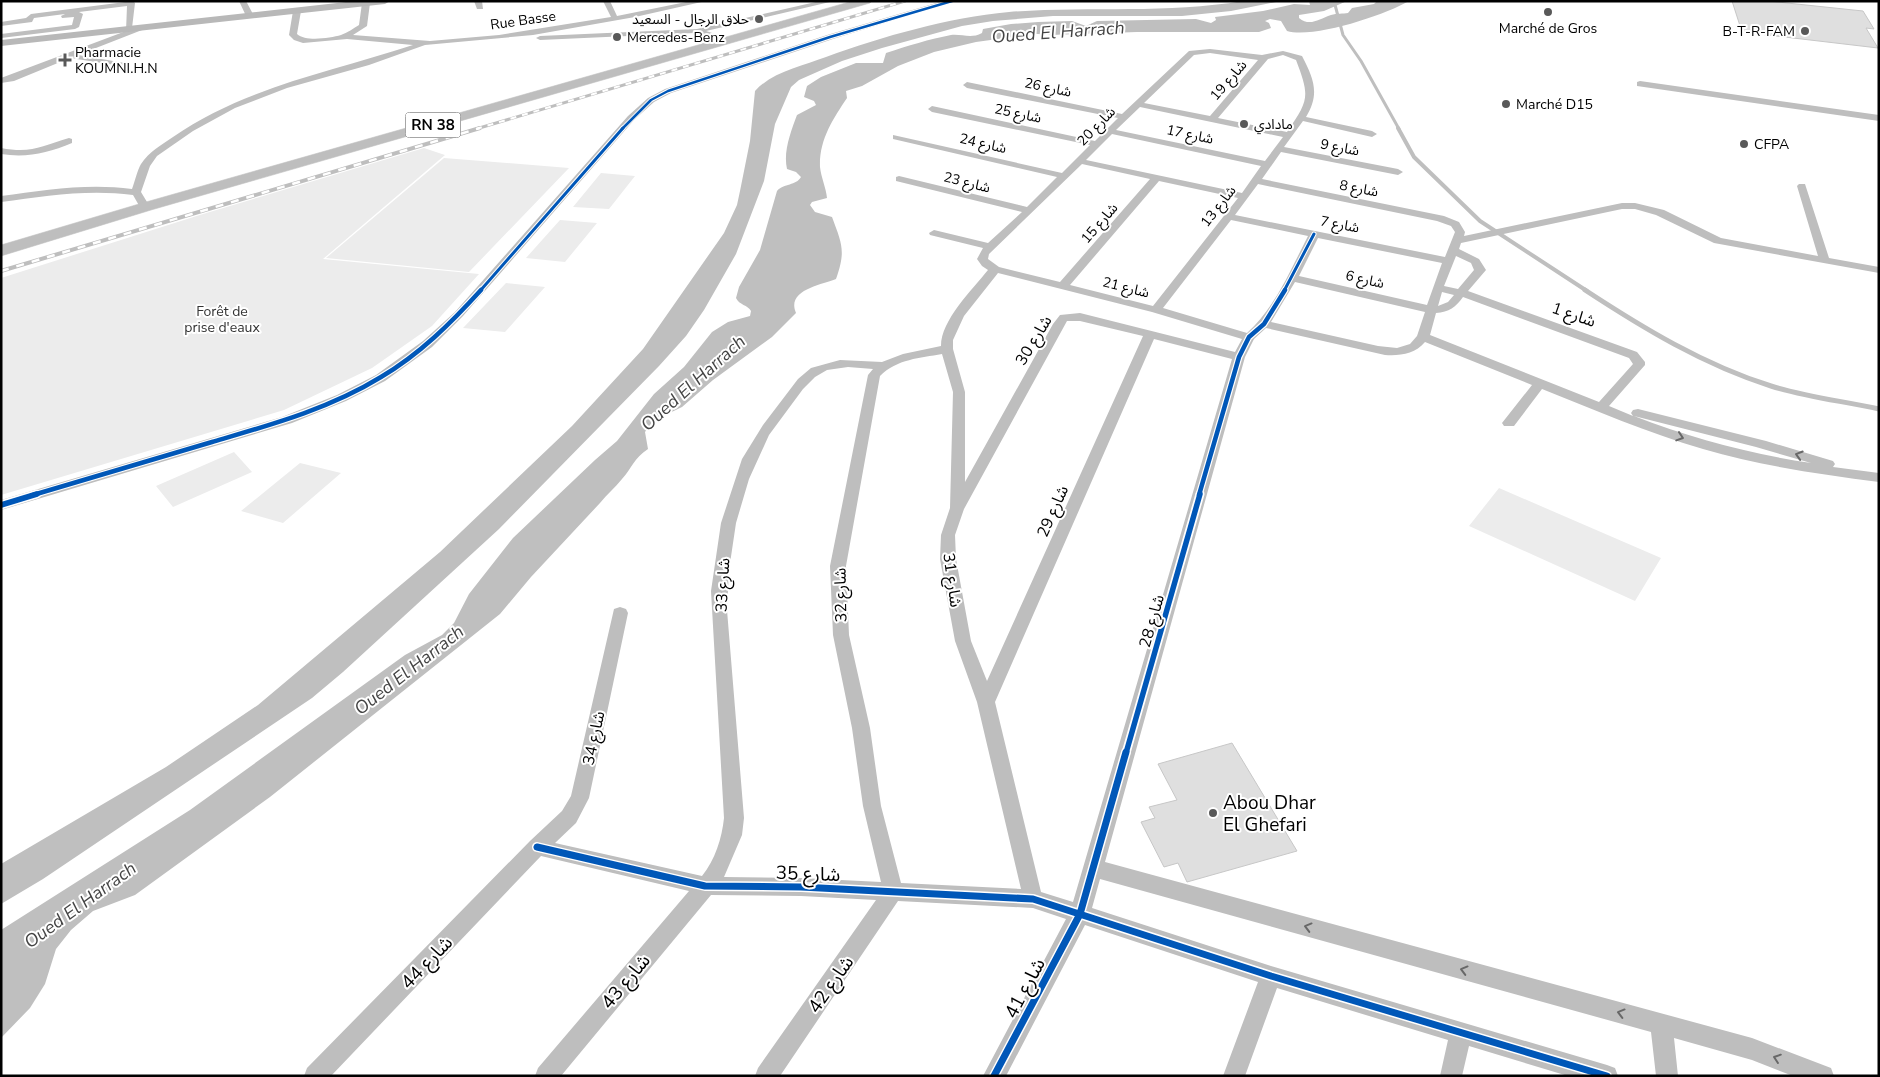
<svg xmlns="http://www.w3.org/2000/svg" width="1880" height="1077" viewBox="0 0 1880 1077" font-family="'Nunito Sans','Noto Sans Arabic',sans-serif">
	<rect width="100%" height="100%" fill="#fff"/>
	<!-- green -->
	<path fill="#ececec" d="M424,148L445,155L323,259L479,274L432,326L372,368L284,410L1,495V278L203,214Z
		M444,158L569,168L469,272L326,258Z
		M601,173L635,176L609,209L573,207Z
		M560,220L597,223L565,262L526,258Z
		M506,283L545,287L505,332L463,328Z
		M234,452L252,472L173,507L156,486Z
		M300,463L341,473L283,523L241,511Z
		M1499,488L1661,558L1635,601L1469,526Z"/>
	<!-- water -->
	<path fill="#bfbfbf" d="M1243,1H1281L1231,11L1182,16H1053L993,21L962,26L882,48L842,61L799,80L791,87L775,124L764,181L736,254L704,310L686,336L659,366L499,529L343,672L312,698L43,879L1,904V864L166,767L258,705L440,552L572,426L643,349L724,233L737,205L740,191L750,141L755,91C772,72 802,66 826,57C884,36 947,18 1009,12C1087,6 1165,14 1243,1Z
		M1309,1H1347L1324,11L1299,15V18C1310,27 1319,19 1331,15C1337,13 1343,14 1348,13L1352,8L1374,4L1377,1H1409C1385,15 1313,39 1287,31L1281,21L1270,19L1265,21L1269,23L1271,28L1259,32H1137L1050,35L1026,33L1019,36L976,42L934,52L898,66L862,86L846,91L847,98C833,119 819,140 820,167C821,177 826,188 827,198L812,202L810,205L815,212L832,217C842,244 846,251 836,279C821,285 786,290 796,313L772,337L713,380L682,407L653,421L645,432L648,449C634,458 632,468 622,479C615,488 607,494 600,503L531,577L500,614L270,797L135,895L93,911L71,930L56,949L45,984L30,1008L1,1038V930L190,810L405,655L442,635L454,623L469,594L513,538L595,460L617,441L654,394L684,367L712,332L728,322L750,316L751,311C748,305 739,305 736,298L739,287L760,250L777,191C784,183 796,186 801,177L796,172L787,169C783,152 791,131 797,115L816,105L814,101L804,97L807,86L821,77L856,63H883L886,53C907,46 930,39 951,35C963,34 971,39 982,33L983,29L1011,24L1038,22L1072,21L1086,26L1097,21L1196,19L1211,23L1216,20L1215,17L1263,11L1294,4L1310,5Z"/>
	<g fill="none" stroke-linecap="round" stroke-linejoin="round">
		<!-- stream-far2 -->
		<path stroke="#bfbfbf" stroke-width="3" d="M1334,1L1343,35L1361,61L1399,129"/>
		<!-- stream-far1 -->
		<path stroke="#bfbfbf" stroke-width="4" d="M1398,128L1414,157L1480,221L1587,291"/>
		<!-- stream -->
		<path stroke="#bfbfbf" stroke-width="5" d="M1585,290C1643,328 1704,365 1771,386C1806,397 1843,401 1879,409"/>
	</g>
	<!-- building -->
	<path fill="#dfdfdf" stroke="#c7c7c7" d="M1732,1H1768L1863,11L1874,29L1866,28L1878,48L1742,32Z
		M1232,743L1297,851L1187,882L1178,863L1164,867L1141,822L1155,818L1149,807L1177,800L1158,764Z"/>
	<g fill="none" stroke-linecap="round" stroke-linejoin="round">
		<defs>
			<path id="primary" d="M853,1H872L870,3L151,210L1,256V245L139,204Z"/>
		</defs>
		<!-- primary casing -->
		<use href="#primary" stroke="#dbdbdb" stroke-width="1"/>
		<!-- street -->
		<path fill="#bebebe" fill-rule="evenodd" d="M133,1L135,3L132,28L142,26V30L78,55L125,63H128V67L70,58L14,81L1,83V78L126,31L127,6L79,12L83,14L79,27L75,29L1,38V34L72,25L74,17L62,18L61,16L65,14L34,18L32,22L1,26V22L26,18L31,14Z
			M239,1H246L254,16L253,18H247Z
			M364,1L370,3L367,26L353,35L430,41L499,35L611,17L603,1H610L617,16L691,1H706L635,17L533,35L425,45L369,65L287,88L235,108L193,131L157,156L150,166L141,192L150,207L149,209H141L133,195C88,189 45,196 1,202V196C45,190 88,183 132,189C135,181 137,171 141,164C149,152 161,145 173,137C245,87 331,72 413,45L347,39L303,43L294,40L289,35L293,11L297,9L301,11L297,34C306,42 330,38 341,35C347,33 354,28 359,25L362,3Z
			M474,1H482L483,9H477Z
			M820,1H834L706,31L731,39V43H728L694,33L540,40L536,38L540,36L697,29Z
			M943,1H955L833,39L671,93L654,102L634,120L463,316L432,347L385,381L346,401L292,423L1,510V500L282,417L337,395L376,375L423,341L455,312L628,116L648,98L665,89L827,35Z
			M1210,49L1262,55L1283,51L1302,56C1314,79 1320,94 1306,117L1372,131L1377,134L1372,137L1303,121L1284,147L1398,169L1403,172L1398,175L1281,152L1262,179L1444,216L1459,222L1465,232L1464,236L1622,203H1635L1664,210L1721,238L1818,256L1797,186L1799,184H1805L1829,258L1879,267V273L1714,243L1656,215L1635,209H1622L1461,243L1459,249L1479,259L1486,270L1468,291L1637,352L1645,362V365L1609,406L1633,416L1631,413L1633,410L1638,409L1766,441L1833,461L1835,464L1833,467L1879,473V482C1820,474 1760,466 1703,449C1648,433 1595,410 1542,389L1514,426H1504L1502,423L1532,385L1425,342C1415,354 1400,356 1385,355L1266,328L1254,339L1245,357L1105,862L1752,1038L1831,1068L1834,1076H1793L1752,1060L1674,1038L1678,1076H1656L1651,1032L1100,879L1092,908L1271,966L1607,1065L1615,1068L1618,1076H1568L1469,1046L1462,1076H1440L1448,1040L1277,988L1245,1076H1223L1258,982L1085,925L1006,1076H983L1066,919L1033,908L898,901L780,1076H755L758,1068L876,900L801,896L711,895L561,1076H535L538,1068L689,891L541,856L331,1076H304L307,1068L530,841L562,811L571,796L614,609L620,607L626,609L628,613L589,798L576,823L555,843L702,876C715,860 722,838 724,818L711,591L721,523L742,459L763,425L798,379L811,368L840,360L882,362L903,354L941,346C941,320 972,290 988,270L982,266L977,259L983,248L930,235L929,233L934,230L988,243L1022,212L896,181V177L899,176L1027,207L1057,177L893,139V135L1062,173L1090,145L932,112L928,109L932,106L1095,141L1118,118L967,88L963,85L967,82L1122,114L1189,51ZM1210,53L1258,60L1210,116L1144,103L1194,55ZM1283,55L1296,60C1310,97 1309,100 1287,132L1218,118L1268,59ZM1140,107L1283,137L1265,161L1116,130ZM1112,134L1261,166L1242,193L1086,160ZM1082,164L1150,179L1060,282L999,267L988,259L989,254ZM1159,181L1238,198L1153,306L1070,285ZM1258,184L1437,221L1451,226L1455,232L1445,257L1235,215ZM1231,220L1308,236C1291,269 1275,308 1247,333L1163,308ZM1318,238L1442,263L1427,305L1299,276ZM1456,256L1471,263L1474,270L1458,289L1444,286ZM998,273L1152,312L1242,339L1235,352L1080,313L1060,315L1053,324L965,482V392L953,349V340L964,316ZM1295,282L1425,312L1417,336L1410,344L1397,348L1378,346L1271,322ZM1442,292L1454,295L1448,302L1438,306ZM1463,297L1629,358L1633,364L1599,402L1430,335L1436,313C1449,312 1456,307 1463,297ZM1067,321H1080L1143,336L987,681L971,641L956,559L955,535L964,509ZM1154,339L1232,359L1073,902L1041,892L995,702ZM942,354L953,392L950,508L941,535L940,559L955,641L977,702L1021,889L901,883L881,806L870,728L849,635L846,566L880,376C897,359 920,358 942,354ZM848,367L873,369L868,375L830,566L833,635L852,728L863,806L881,882L801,878L724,877L742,835L744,818L727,610L729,570L736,523L749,479L769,435L803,389L815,377L827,370ZM1634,416L1756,447L1811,463C1750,454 1691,438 1634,416Z
			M1640,81L1879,115V121L1637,86V82Z
			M69,138L72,139V143C48,153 27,158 1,154V148C32,154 41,146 69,138Z"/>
		<!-- secondary -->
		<path fill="#b8b8b8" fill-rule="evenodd" d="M355,1H390L385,4L1,46V40Z"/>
		<!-- primary -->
		<use href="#primary" fill="#bebebe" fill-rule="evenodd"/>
		<defs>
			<path id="rail-far1" d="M476,129L905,1"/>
			<path id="rail" d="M1,271L480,128"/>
		</defs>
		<!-- rail-far1 casing -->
		<use href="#rail-far1" stroke="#bebebe" stroke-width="3"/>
		<!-- rail casing -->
		<use href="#rail" stroke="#bebebe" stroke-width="4"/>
		<!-- rail-far1 -->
		<use href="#rail-far1" stroke="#fff" stroke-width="2" stroke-dasharray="6" stroke-linecap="butt"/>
		<!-- rail -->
		<use href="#rail" stroke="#fff" stroke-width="2.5" stroke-dasharray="8" stroke-linecap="butt"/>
		<defs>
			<path id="cycleway-far4" d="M622,129L651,100L668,91L830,37L952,1"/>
			<path id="cycleway-far3" d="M480,291L623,128
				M1284,291L1314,234"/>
			<path id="cycleway-far2" d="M33,495C92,478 152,460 212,442C270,425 329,409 381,377C420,354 451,323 481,290
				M1199,495L1239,357L1249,337L1264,324L1285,290"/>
			<path id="cycleway-far1" d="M1,505L37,494
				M1126,753L1200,494"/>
			<path id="cycleway" d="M537,847L705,886L801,887L1033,899L1271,976L1607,1076
				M994,1076L1080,914L1126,752"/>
		</defs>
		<!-- cycleway-far4 casing -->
		<use href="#cycleway-far4" stroke="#fff" stroke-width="4.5"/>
		<!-- cycleway-far3 casing -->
		<use href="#cycleway-far3" stroke="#fff" stroke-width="5"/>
		<!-- cycleway-far2 casing -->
		<use href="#cycleway-far2" stroke="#fff" stroke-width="7"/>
		<!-- cycleway-far1 casing -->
		<use href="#cycleway-far1" stroke="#fff" stroke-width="9"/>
		<!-- cycleway casing -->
		<use href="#cycleway" stroke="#fff" stroke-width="10"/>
		<!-- cycleway-far4 -->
		<use href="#cycleway-far4" stroke="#0057b8" stroke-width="2.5"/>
		<!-- cycleway-far3 -->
		<use href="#cycleway-far3" stroke="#0057b8" stroke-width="3"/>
		<!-- cycleway-far2 -->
		<use href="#cycleway-far2" stroke="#0057b8" stroke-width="4.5"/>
		<!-- cycleway-far1 -->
		<use href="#cycleway-far1" stroke="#0057b8" stroke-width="5.5"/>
		<!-- cycleway -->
		<use href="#cycleway" stroke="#0057b8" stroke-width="7"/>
	</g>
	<!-- one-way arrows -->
	<defs><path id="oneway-chevron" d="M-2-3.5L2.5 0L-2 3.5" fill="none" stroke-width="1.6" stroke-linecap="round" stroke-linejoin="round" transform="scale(1.25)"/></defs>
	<g stroke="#686868">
		<use href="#oneway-chevron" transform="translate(1680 437) rotate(18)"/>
		<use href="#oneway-chevron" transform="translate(1799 455) rotate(-163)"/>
		<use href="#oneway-chevron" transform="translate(1308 927) rotate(-165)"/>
		<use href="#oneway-chevron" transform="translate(1464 970) rotate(-165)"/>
		<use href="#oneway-chevron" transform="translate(1621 1013) rotate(-165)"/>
		<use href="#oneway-chevron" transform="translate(1777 1058) rotate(-161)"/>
	</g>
	<!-- markers -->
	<g fill="#595959" stroke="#fff" stroke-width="2">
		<circle cx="1548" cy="12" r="5"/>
		<circle cx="759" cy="19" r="5"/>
		<circle cx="1805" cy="31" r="5"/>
		<circle cx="617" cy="37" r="5"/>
		<path d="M62.5 52.5h5v5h5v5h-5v5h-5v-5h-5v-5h5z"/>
		<circle cx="1506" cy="104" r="5"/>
		<circle cx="1244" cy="124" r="5"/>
		<circle cx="1744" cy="144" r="5"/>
		<circle cx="1213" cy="813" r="5"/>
	</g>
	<g text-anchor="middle" stroke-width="4" stroke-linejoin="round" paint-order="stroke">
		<!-- far-poi labels -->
		<g font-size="14" fill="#000" stroke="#fff" text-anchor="start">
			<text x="749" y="24" text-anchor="end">حلاق الرجال - السعيد</text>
			<text x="1548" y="33" text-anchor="middle">Marché de Gros</text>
			<text x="1795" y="36" text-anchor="end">B-T-R-FAM</text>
			<text x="627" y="42">Mercedes-Benz</text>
			<text x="75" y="57">Pharmacie<tspan x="75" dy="16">KOUMNI.H.N</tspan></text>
			<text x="1516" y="109">Marché D15</text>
			<text x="1254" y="129">مادادي</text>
			<text x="1754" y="149">CFPA</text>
		</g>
		<!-- far-street labels -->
		<g font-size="14" fill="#000" stroke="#fff">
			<text transform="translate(523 20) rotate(-8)" y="5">Rue Basse</text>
			<text transform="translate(1228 80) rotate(-49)" y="5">شارع 19</text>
			<text transform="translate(1048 87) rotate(12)" y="5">شارع 26</text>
			<text transform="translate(1018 113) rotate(12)" y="5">شارع 25</text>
			<text transform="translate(1096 126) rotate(-46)" y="5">شارع 20</text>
			<text transform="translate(1190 134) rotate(12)" y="5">شارع 17</text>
			<text transform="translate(983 143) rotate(13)" y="5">شارع 24</text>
			<text transform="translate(1340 147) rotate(11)" y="5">شارع 9</text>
			<text transform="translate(967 182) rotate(14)" y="5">شارع 23</text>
			<text transform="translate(1359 188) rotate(11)" y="5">شارع 8</text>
			<text transform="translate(1218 206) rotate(-52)" y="5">شارع 13</text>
			<text transform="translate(1099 223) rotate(-49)" y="5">شارع 15</text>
			<text transform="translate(1340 224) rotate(11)" y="5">شارع 7</text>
			<text transform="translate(1365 279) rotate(13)" y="5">شارع 6</text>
			<text transform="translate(1126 287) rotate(14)" y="5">شارع 21</text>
		</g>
		<!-- far-park labels -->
		<g font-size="14" fill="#333" stroke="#fff">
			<text x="222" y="316">Forêt de<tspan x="222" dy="16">prise d'eaux</tspan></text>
		</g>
		<!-- shield labels -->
		<rect fill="#fff" stroke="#4c4c4c" stroke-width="1" x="405.5" y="112.5" width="55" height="25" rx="4"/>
		<g font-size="15" font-weight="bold" fill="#000">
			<text x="433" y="130">RN 38</text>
		</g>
		<!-- street labels -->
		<g font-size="16" fill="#000" stroke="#fff">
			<text transform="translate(1574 314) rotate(19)" y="6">شارع 1</text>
			<text transform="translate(1033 340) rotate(-59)" y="6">شارع 30</text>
			<text transform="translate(1052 511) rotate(-66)" y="6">شارع 29</text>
			<text transform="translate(953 580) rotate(82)" y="6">شارع 31</text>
			<text transform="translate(722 585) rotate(-87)" y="6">شارع 33</text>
			<text transform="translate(840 595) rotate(-91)" y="6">شارع 32</text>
			<text transform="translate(1151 621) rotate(-74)" y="6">شارع 28</text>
			<text transform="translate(593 738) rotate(-78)" y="6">شارع 34</text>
		</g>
		<!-- water labels -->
		<g font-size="18" font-style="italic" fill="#444" stroke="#fff">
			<text transform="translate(1058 32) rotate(-4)" y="6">Oued El Harrach</text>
			<text transform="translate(693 383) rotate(-42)" y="6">Oued El Harrach</text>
			<text transform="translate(409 670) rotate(-38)" y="6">Oued El Harrach</text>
			<text transform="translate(80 905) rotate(-36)" y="6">Oued El Harrach</text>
		</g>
		<!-- near-poi labels -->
		<g font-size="19" fill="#000" stroke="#fff" text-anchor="start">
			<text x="1223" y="809">Abou Dhar<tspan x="1223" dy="22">El Ghefari</tspan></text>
		</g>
		<!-- near-street labels -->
		<g font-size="19" fill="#000" stroke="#fff">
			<text transform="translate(808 873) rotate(2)" y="7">شارع 35</text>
			<text transform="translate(426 962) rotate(-46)" y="7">شارع 44</text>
			<text transform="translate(625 981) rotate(-50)" y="7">شارع 43</text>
			<text transform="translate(830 984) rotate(-55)" y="7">شارع 42</text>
			<text transform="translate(1024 988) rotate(-62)" y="7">شارع 41</text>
		</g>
	</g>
	<!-- border -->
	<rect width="1880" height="1077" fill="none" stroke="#000000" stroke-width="5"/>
</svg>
